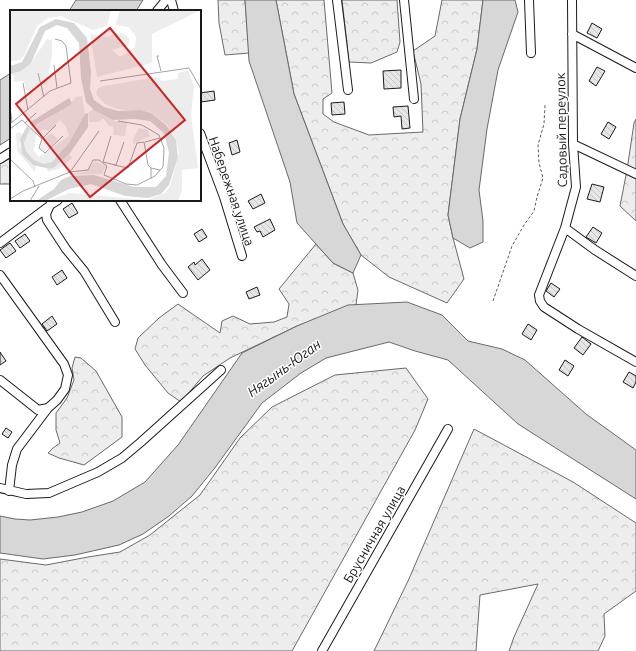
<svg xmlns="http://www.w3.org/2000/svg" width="636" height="651" viewBox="0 0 636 651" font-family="Ubuntu,sans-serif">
	<defs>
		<pattern id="forest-crowns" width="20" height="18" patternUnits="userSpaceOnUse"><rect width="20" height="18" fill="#ededed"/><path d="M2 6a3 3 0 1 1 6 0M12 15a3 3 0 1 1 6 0" fill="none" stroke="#cbcbcb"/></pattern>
		<pattern id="building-back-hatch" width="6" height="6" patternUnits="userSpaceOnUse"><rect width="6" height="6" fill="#e6e6e6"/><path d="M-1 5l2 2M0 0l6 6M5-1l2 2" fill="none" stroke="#c5c5c5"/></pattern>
	</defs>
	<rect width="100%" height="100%" fill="#fff"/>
	<!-- forest -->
	<path fill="url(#forest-crowns)" stroke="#6a6a6a" d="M218,0H245L249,53L225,55L219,23Z
		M276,0H324L332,93L323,99V114L334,122L369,135L423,132L421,84L413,51L435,36L442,0H483L477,49L460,119L448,215L453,238L464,279L447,303L389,277L361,255L343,224L294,94Z
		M342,0H397L400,42L397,52L371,63L349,62Z
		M636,119V221L620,206L627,170L634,123Z
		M11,158V184H0V163Z
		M316,244L333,263L353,273L358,290L356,305L297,326L230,358L203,376L181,402L168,393L145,365L135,349L138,338L159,318L178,304L220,333L222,321L233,316L250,324L274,322L287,317L289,304L279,289Z
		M75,357L81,358L96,371L122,417V437L84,465L59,458L48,453L53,448L60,443L56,430V413L67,398L74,380L72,368Z
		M406,368L428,399L415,430L292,651H0V559L46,565L88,557L120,552L150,535L200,495L240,438L272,407L335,375Z
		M474,429L573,482L636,523V591L604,614L605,636L598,651H509L514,637L538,584L480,595L476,651H374L408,581Z"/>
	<!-- water -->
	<path fill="#d7d7d7" stroke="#6a6a6a" d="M76,0H143L136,11H69Z
		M245,0H276L294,94L343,224L361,255L353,273L333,263L297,223L290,182L249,61Z
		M483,0H515L518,12L498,70L487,129L479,190L483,221V242L470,248L453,238L448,215L460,119L477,49Z
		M11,73V138L0,145V80Z
		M407,302L442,315L468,341L502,349L525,360L586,414L636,450V499L518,424L448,360L415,351L389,342L326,358L301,373L262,403L214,469L192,496L169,516L143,534L119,545L75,555L43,559L0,553V516L15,519L30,520L58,517L82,512L113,501L145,482L178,445L242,353L297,326L348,305Z"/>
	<!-- building -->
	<path fill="url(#building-back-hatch)" stroke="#1a1a1a" d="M592,23L602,29L597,38L587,33Z
		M597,67L605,71L596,86L589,81Z
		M401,70V88L384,89L383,71Z
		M214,91L215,100L201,102L200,93Z
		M344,102L345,114L332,115L331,103Z
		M408,106L410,128L402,129L401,116L394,117L393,107Z
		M608,122L616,127L609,139L601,134Z
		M237,140L240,152L232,155L229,143Z
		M592,184L604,187L600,202L587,199Z
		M261,194L265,203L253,209L248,201Z
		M72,203L78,213L69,218L63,209Z
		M270,219L275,230L263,237L260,231L257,232L254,227Z
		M593,227L602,233L596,243L586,237Z
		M202,229L207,237L199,242L194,234Z
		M25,234L30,241L20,248L15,241Z
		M10,243L16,251L6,258L0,250Z
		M202,259L210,270L198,280L188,267L194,262L195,265Z
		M62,270L67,278L57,285L52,277Z
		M551,283L560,289L554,297L546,291Z
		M257,287L260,295L249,299L246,292Z
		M52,316L57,324L47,331L42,324Z
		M528,324L537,330L531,340L522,334Z
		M582,337L591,344L583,355L574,348Z
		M0,352L6,361L0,365Z
		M565,360L574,366L568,376L559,370Z
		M629,372L636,376V382L633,388L623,382Z
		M6,428L12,432L8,438L2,434Z"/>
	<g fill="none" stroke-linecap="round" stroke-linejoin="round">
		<defs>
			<path id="minor" d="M171,0L174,11
				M337,0L348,90
				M404,0L414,99
				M529,0L531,53
				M572,0L573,144L576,187L565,228L539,295L540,301L544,307L578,329L636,362
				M157,11L166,0
				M572,34L636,68
				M200,133L224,197L242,256
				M573,144L636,174
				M0,159L11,152
				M58,200L50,205L46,214L47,220L66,249L84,271L115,322
				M120,200L162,265L183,293
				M565,228L595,250L636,276
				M0,243L48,207
				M0,275L64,364L68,375L65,389L57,400L48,408L38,410L0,380
				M0,488L26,494L49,493L98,472L122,458L141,442L221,370
				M9,491L12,465L17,449L48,408
				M322,651L448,429"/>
		</defs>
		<!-- minor casing -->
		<use href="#minor" stroke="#1a1a1a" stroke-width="10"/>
		<!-- path -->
		<path stroke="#5f5f5f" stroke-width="1" stroke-dasharray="3 2" stroke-linecap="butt" d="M493,301L512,246L524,225L534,211L537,197L543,178L539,163L538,145L544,124L545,105"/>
		<!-- minor -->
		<use href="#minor" stroke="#fff" stroke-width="8"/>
	</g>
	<g text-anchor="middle" stroke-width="3" stroke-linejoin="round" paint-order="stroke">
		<!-- street labels -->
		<g font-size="13" fill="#1a1a1a" stroke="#fff">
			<text transform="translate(561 130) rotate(-91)" y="5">Садовый переулок</text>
			<text transform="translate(232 191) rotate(71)" y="5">Набережная улица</text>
			<text transform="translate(374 534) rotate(-60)" y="5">Брусничная улица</text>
		</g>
		<!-- water labels -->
		<g font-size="14" font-style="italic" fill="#1a1a1a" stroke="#fff">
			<text transform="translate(284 368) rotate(-36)" y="5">Нягынь-Юган</text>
		</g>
	</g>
	<!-- overview -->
	<g transform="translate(10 10)">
		<rect width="191" height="191" fill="#fff"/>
		<path d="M0,0H101L97,16L83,20L51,6L38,8L27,16L14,46L9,50L0,51ZM110,0H191L142,24V53L87,67L80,24L98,27L106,23H113L119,28V35L102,40L110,47L125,37L126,27L119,17L105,15ZM37,29L42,30V45L37,73L16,81L14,71L4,72V66L0,64L21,53ZM178,60L184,77L181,106L188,158L172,160V180L168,191H37L59,183L137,190L155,183L160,176L169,143L166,129L157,114L140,102L107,99L95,94L86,84L88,78L94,76L147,67L152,71L168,69V63ZM72,86L75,104L59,133L42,152L34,154L24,150L16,141L14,133L20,119L59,96L66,87ZM50,110L56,117L59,126L29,147L24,141L26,124L34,119L39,121ZM83,99L105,111L117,113L115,126L104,125L103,116H99L93,108L89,112H79L78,103ZM129,118L138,120L140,126L123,134V129ZM8,122L12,124L9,136L26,156L25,162L7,141L6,124ZM41,123L48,129L35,142L30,138L32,131ZM59,144L62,148L51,158L38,162L37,159L45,157ZM85,151L96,156L92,164L59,165L77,161Z" fill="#ededed" fill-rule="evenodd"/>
		<path d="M46,9L64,13L77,28L81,62L80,79L84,90L94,97L108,101L130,100L141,103L156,115L166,130L168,147L159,175L151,184L138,188L115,186L81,174L59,179L35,191H26L44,179L51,170L60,166L84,165L124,177H146L156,166L159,143L154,123L140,111L124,109L103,110L84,100L76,92L71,68L69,33L57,18L47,15L35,21L21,53L11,61L0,64V56L12,52L30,17ZM59,88L62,93L59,96L22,117L19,113ZM78,103V117L60,143L45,157L40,159L23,155L12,144L10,129L17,116L20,119L14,133L16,141L24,150L34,154L42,152L59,133L75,104Z" fill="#d7d7d7"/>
		<path fill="none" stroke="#a3a3a3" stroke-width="1" d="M149,46H147L151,61M44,55L47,78M28,63L34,87M90,71L179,58L191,79M13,73L18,100M191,94V121M0,97L2,112M108,111L132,115L149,125L154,138L153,157L150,160L141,158M15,113L26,103M0,114L40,81L61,73L56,36L52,31L45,29M0,119L12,110L32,129L46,115M101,126L93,152L106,155L114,132M32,129L29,138L35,143L53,126M135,132L150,128M0,149L23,171L25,177M104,155L118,158L127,133L134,132L138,155L141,158V169M60,162L78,160L83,150H89L97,156L94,165L116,174L127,175L145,166L150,160M0,189L13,181L60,162L89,121M20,191L29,176"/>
		<path fill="#c62828" fill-opacity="0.15" stroke="#c62828" stroke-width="2" d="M100,18L175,110L80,187L6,94Z"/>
		<rect width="191" height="191" fill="none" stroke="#1a1a1a" stroke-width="2"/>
	</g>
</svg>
